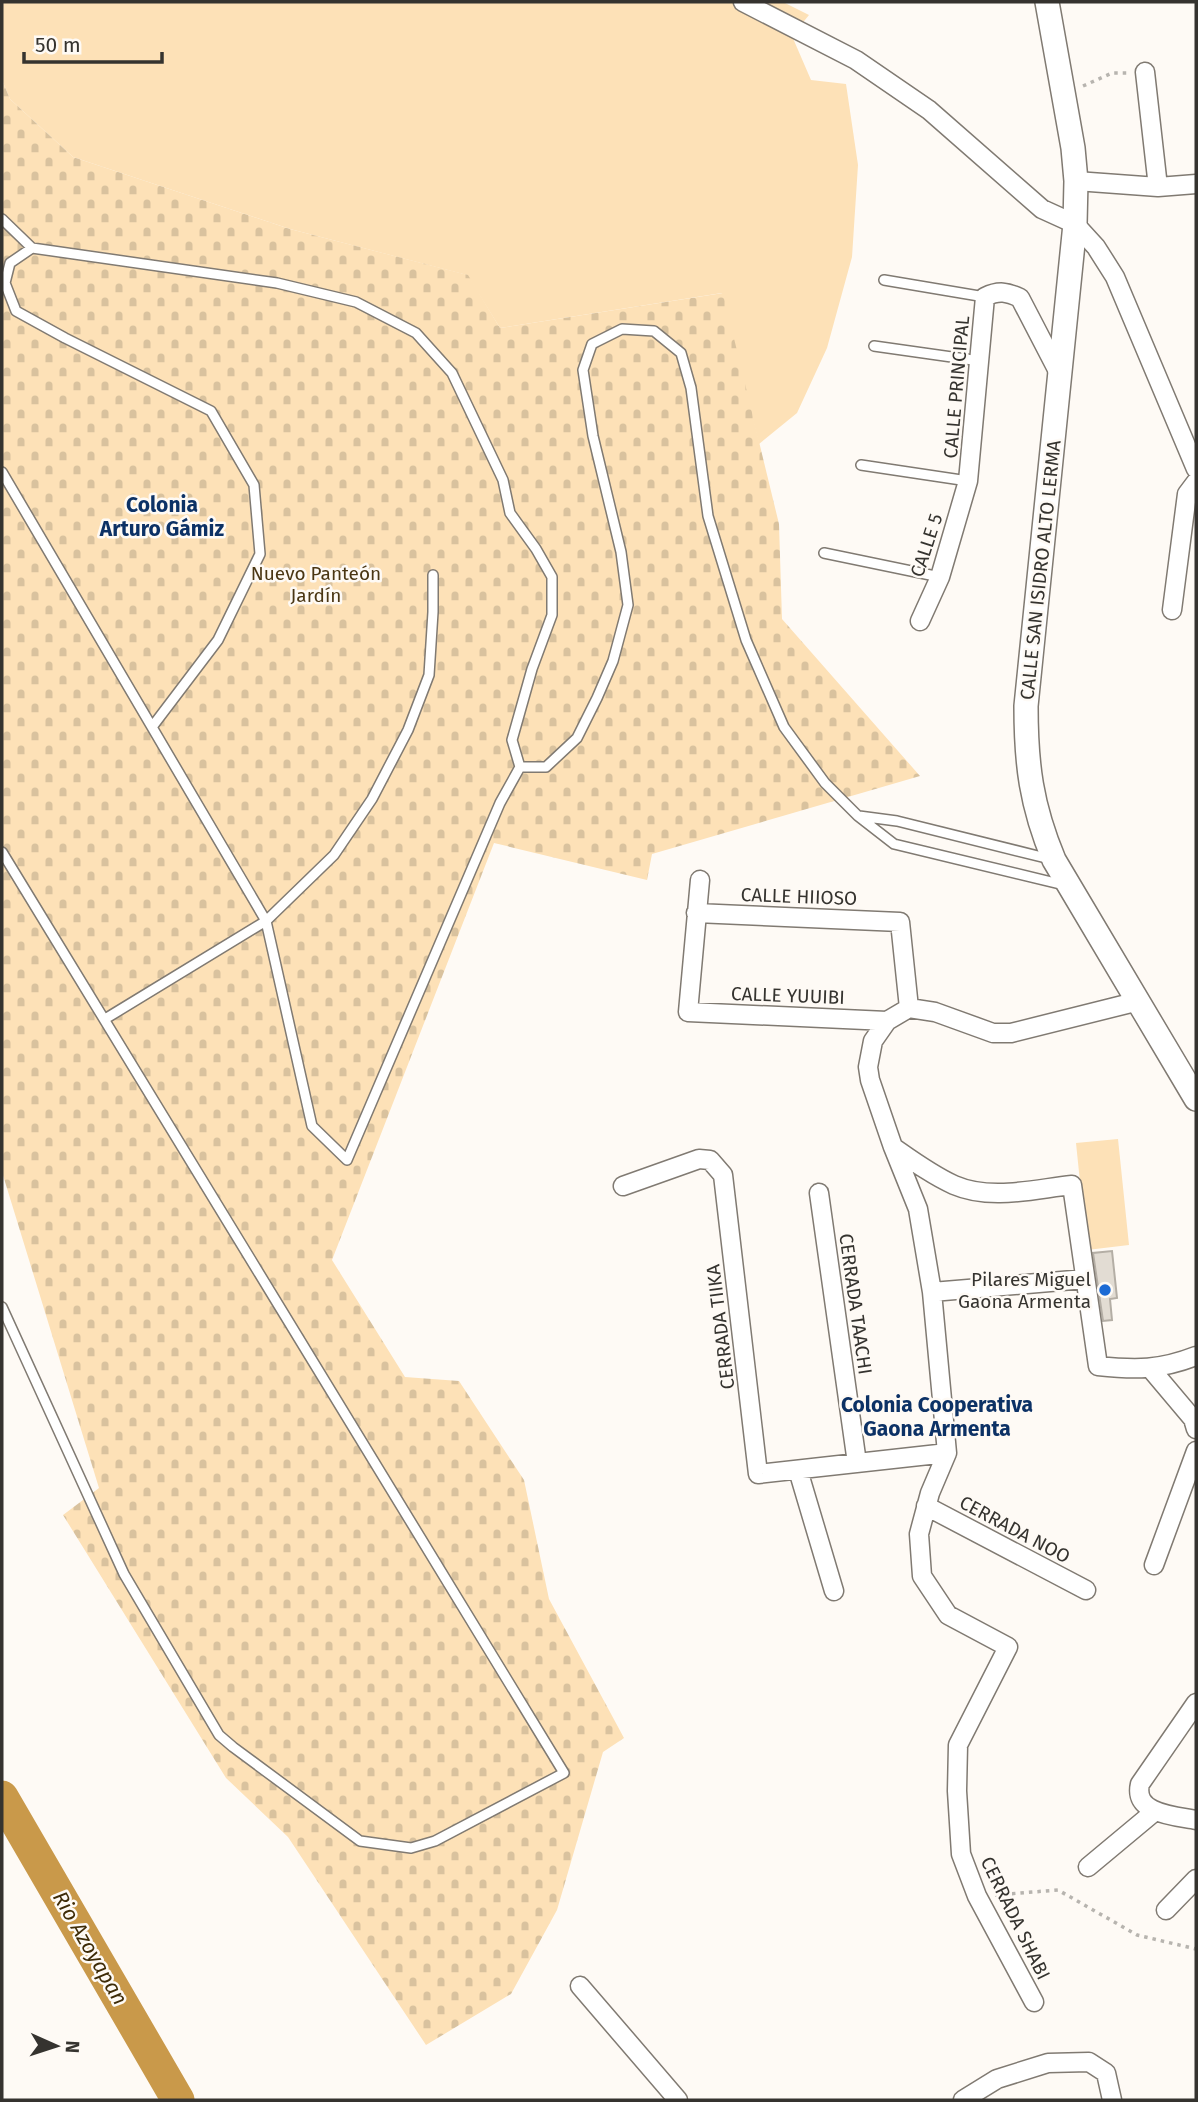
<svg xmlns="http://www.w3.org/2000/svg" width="1198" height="2102" viewBox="0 0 1198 2102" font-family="'Fira Sans',sans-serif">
	<defs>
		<pattern id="cemetery-stones" width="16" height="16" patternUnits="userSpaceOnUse" patternTransform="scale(1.75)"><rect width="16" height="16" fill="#fde1b7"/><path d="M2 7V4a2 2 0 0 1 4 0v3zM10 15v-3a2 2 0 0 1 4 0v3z" fill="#d9c29e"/></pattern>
	</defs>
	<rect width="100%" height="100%" fill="#fefaf5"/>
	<!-- green -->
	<path fill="#fde1b7" d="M2,2H783L809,15L792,36L811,80L846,84L858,165L852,257L827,348L797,413L759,444L722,293L500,328L467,275L290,229L73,157L10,99L2,80Z
		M1118,1139L1129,1245L1087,1250L1076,1143Z"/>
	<!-- cemetery -->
	<path fill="url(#cemetery-stones)" d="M2,80L10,99L73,157L290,229L468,275L500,328L723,293L779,524L782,619L920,776L652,854L647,880L494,843L332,1260L405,1377L459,1381L524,1480L549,1599L624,1738L603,1752L557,1910L511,1994L426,2045L288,1837L226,1778L63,1515L99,1488L2,1172Z"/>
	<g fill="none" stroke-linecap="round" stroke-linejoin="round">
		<!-- river -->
		<path stroke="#c9994a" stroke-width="33" d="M2,1797L178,2100"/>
	</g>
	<!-- building -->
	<path fill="#e2dcd3" stroke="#b4aea5" stroke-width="2" d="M1112,1251L1117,1298L1110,1299L1112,1320L1103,1321L1093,1253Z"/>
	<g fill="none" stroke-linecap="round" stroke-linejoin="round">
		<defs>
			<path id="service" d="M2,219L32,248L277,283L356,302L416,333L452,373L503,480L510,513L536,549L552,577V615L532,669L512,740L520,767H546L577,738L597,698L613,661L628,605L621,552L593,436L583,370L592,344L622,329L654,331L681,353L691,388L708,516L746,640L784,727L825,783L858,816L894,844L1064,885
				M32,248L10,263L5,283L16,311L65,338L211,411L254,485L260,554L218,640L152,727
				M884,280L985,297
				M874,346L980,361
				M861,465L968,481
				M2,472L266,921L312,1126L347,1160L500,803L520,767
				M824,553L940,577
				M859,816L897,821L1050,859
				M2,852L564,1773L435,1841L411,1848L360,1841L233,1747L219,1735L124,1574L2,1307
				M105,1019L266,921L334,855L372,799L408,730L429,675L433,612V575"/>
			<path id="minor" d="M743,2L856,60L929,110L1042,209L1075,224L1096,247L1115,277L1196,469
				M1145,72L1158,187
				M1076,181L1158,187L1196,184
				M1172,610L1187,494L1196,482
				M920,621L940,577L968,481L985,297C999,290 1007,292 1020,298L1060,375
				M700,880L688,1012L887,1021
				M696,913L900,922L909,1008
				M909,1008L887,1021L873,1041L868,1067L870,1080L893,1147L918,1209L932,1292L947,1453L930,1493L919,1534L922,1576L948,1615L1008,1647L958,1745L957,1791L961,1854L977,1896L1034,2002
				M909,1008L935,1012L993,1033H1011L1139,1001
				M893,1147C913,1161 932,1175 954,1185C991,1201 1034,1189 1072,1185L1098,1366C1136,1370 1160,1370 1196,1356
				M623,1186L699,1159L710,1160L723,1175L758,1474L947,1453
				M819,1193L857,1463
				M932,1292L1085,1279
				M1150,1368L1193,1419L1196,1429
				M798,1470L834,1591
				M926,1506L1086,1590
				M1154,1565L1196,1451
				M1196,1703L1140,1784C1133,1814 1175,1816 1196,1820
				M1088,1867L1154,1812
				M1166,1910L1196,1879
				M580,1986L678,2100
				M963,2100L997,2079L1048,2063L1089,2062L1106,2073L1112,2100"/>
			<path id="tertiary" d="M1047,2L1073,148L1076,181L1075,224L1026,706C1026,764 1031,805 1054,860L1196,1099"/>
		</defs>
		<!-- service casing -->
		<use href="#service" stroke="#807a72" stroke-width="12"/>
		<!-- minor casing -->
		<use href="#minor" stroke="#807a72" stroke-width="21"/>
		<!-- tertiary casing -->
		<use href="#tertiary" stroke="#807a72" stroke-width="26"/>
		<!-- path -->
		<path stroke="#b7b4af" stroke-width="3.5" stroke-dasharray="3.5 5" stroke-linecap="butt" d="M1083,86L1112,73H1129
			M995,1895L1058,1890L1137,1935L1196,1949"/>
		<!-- service -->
		<use href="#service" stroke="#fff" stroke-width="9"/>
		<!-- minor -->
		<use href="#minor" stroke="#fff" stroke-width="18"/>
		<!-- tertiary -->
		<use href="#tertiary" stroke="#fff" stroke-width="23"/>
	</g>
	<!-- markers -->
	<circle fill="#1b6ad4" stroke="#fefaf5" stroke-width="2.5" cx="1105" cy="1290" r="7"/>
	<g text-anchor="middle" stroke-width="5" stroke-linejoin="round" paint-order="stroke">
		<!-- street labels -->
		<g font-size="19" fill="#35332f" stroke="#fefaf5">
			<text transform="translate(956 387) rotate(-85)" y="7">CALLE PRINCIPAL</text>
			<text transform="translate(926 545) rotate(-72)" y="7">CALLE 5</text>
			<text transform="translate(1040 570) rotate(-84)" y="7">CALLE SAN ISIDRO ALTO LERMA</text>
			<text transform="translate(799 896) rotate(2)" y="7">CALLE HIIOSO</text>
			<text transform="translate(788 995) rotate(2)" y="7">CALLE YUUIBI</text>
			<text transform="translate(856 1304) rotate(82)" y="7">CERRADA TAACHI</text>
			<text transform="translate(720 1327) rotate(-97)" y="7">CERRADA TIIKA</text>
			<text transform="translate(1015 1529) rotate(28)" y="7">CERRADA NOO</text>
			<text transform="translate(1016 1918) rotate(64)" y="7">CERRADA SHABI</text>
		</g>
		<!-- park labels -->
		<g font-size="19" fill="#4a3613" stroke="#fefaf5">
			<text x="316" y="580">Nuevo Panteón<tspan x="316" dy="22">Jardín</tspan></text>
		</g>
		<!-- poi labels -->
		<g font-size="19" fill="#35332f" stroke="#fefaf5" text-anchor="end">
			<text x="1091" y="1286">Pilares Miguel<tspan x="1091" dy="22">Gaona Armenta</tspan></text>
		</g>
		<!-- neighbourhood labels -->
		<g font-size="21" font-weight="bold" fill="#0c3165" stroke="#fefaf5">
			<text x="162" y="512">Colonia<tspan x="162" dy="24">Arturo Gámiz</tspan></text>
			<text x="937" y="1412">Colonia Cooperativa<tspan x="937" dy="24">Gaona Armenta</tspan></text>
		</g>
		<!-- water labels -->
		<g font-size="21" font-style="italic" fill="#3e2b07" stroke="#fefaf5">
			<text transform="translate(90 1948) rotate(60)" y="7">Rio Azoyapan</text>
		</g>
	</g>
	<!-- border -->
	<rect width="1198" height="2102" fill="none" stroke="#35332f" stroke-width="7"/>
	<!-- north arrow -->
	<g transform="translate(56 2046) rotate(93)" stroke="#fefaf5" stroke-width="5" paint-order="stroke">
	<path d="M0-5L12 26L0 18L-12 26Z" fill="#35332f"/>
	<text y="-10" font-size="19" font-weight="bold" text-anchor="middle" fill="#35332f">N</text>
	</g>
	<!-- scale -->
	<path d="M24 52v10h138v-10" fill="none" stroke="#35332f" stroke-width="3.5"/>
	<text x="35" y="52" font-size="21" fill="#35332f" stroke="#fefaf5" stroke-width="5" paint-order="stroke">50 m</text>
</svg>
